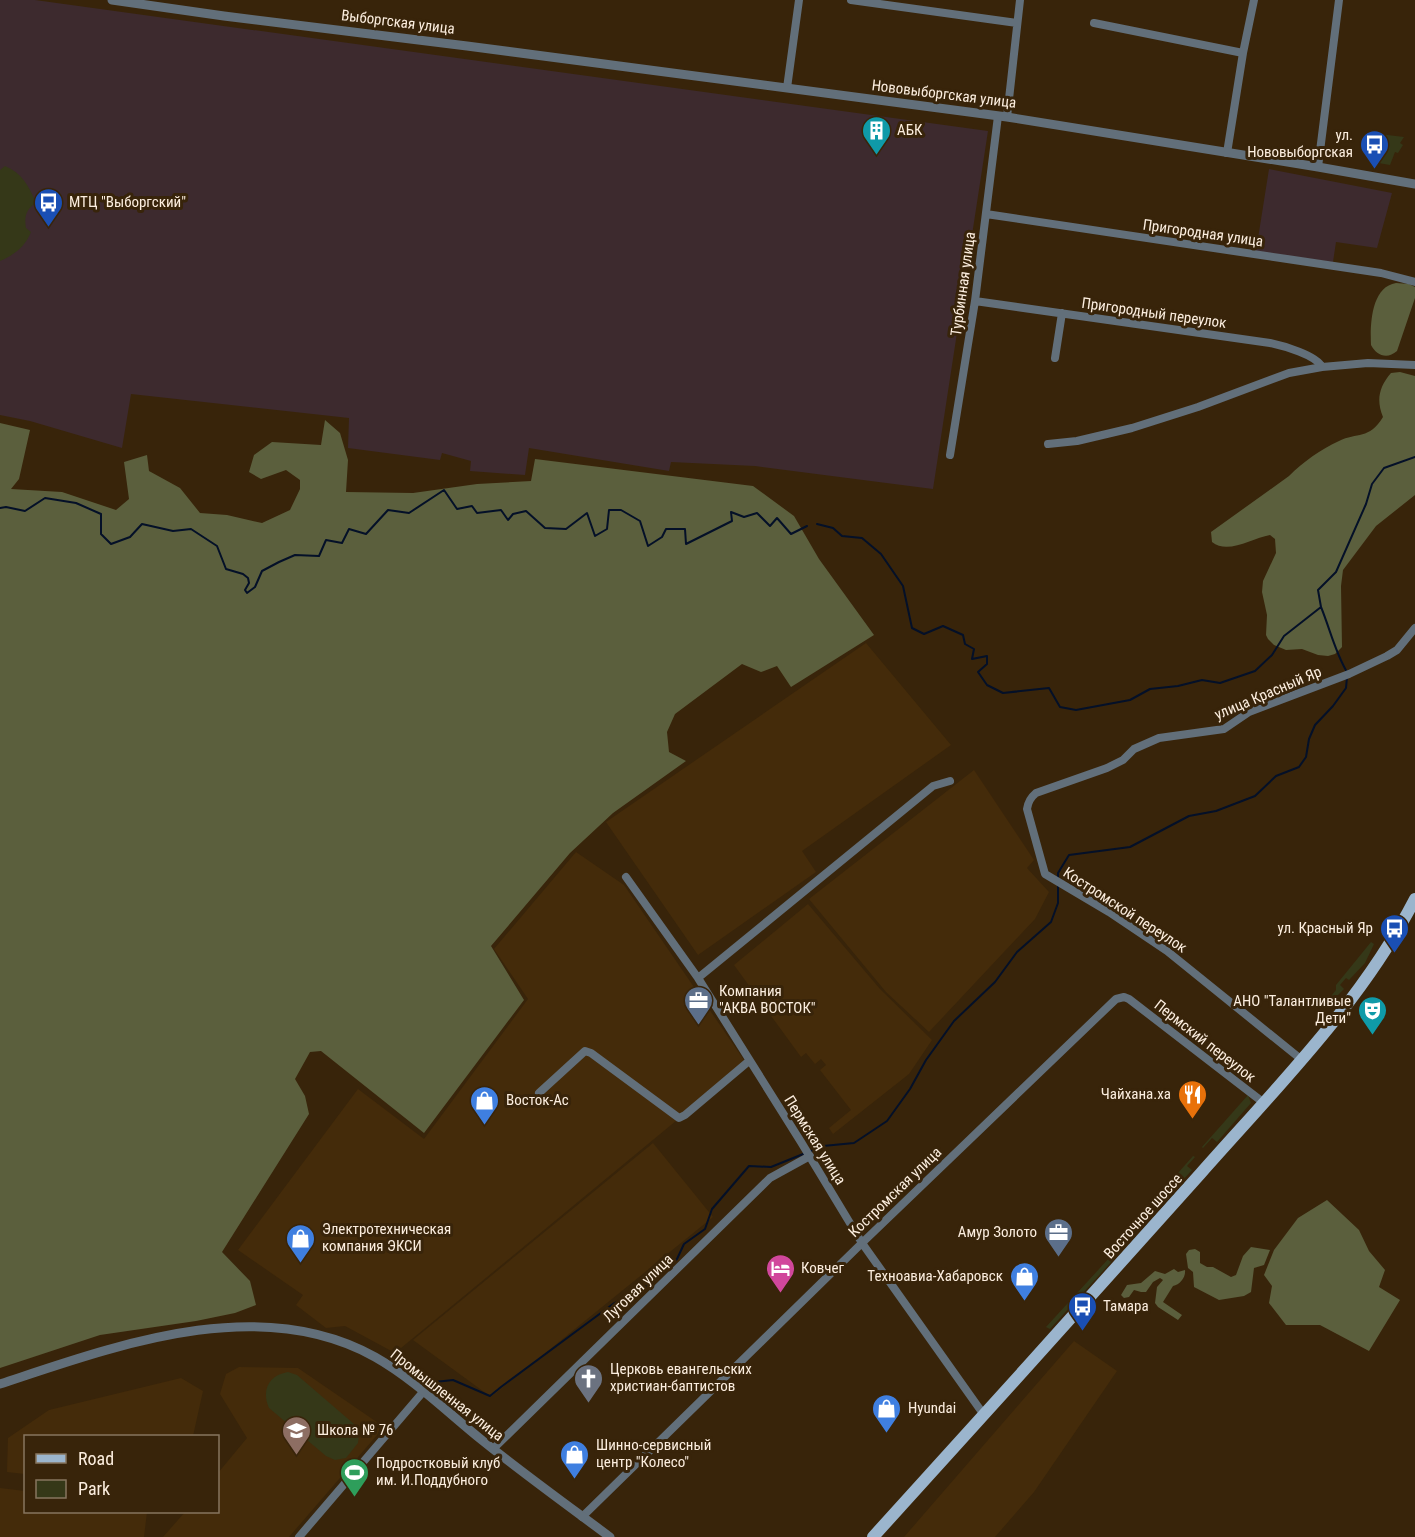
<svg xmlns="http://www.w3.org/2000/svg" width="1415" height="1537" viewBox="0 0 1415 1537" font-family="'Roboto Condensed',sans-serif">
	<rect width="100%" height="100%" fill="#38240a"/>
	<!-- commercial -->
	<path fill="#3d2a2e" d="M0,0H35L988,131L933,489L755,466L671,462L669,471L529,448L525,475L470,471L471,461L442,453L440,460L348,448L349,418L131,394L122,448L30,421L0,415Z
		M1269,169L1392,193L1377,248L1336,242L1333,262L1256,251Z"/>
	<!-- built -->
	<path fill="#442b0a" d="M866,643L951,745L802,851L816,872L698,955L606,822Z
		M974,770L1034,860L1027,868L1049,892L1035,919L929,1032L886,992L809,899Z
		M576,852L624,885L746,1063L395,1353L345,1326L326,1328L296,1305L303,1295L238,1250L358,1089L424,1139L528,999L494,949Z
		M808,904L880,989L932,1040L909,1074L833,1134L829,1128L851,1110L820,1070L826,1065L821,1059L815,1064L806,1053L801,1057L734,965Z
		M653,1143L713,1217L491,1397L413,1340Z
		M1074,1341L1117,1371L1034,1492L995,1537H904Z
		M239,1367L298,1368L384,1427L289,1537H163L185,1512H218V1473L247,1438L220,1394L226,1374Z
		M181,1378L203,1391L193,1436H26L25,1474L7,1472L8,1438L49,1410Z
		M0,1488L25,1491L26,1512H147L144,1537H0Z"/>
	<!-- green -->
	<path fill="#353818" d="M1371,133L1404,137L1400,143L1403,145L1398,153L1395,152L1390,165L1367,161Z
		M5,166C22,173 29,186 36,203C26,209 24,217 26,228L31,232C25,247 14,255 0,261V170Z
		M1371,942L1374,944L1365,963L1349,980L1346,978L1340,985L1344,989L1335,998L1319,1011L1336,990V985Z
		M1248,1095L1251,1103L1217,1142L1212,1138L1203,1148L1202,1147Z
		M1193,1156L1195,1157L1187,1166L1192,1170L1149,1217L1147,1215L1150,1211L1148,1207Z
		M1110,1257L1113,1260L1050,1329L1046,1327Z
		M288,1372L297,1375L354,1424L359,1434L358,1443L346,1458L335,1460L326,1456L269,1408C261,1390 269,1375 288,1372Z"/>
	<!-- forest -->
	<path fill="#5b5f3d" d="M1396,283L1409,284L1415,287V298L1397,351C1387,360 1376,355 1371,345C1370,325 1371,287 1396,283Z
		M1400,372L1415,376V495L1376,526L1343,570L1341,586L1342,647L1335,654L1328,656L1318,655L1302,649L1286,650L1274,645L1268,639L1266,635L1267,615L1262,592L1263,581L1276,553L1275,539L1270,535C1252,538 1228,555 1212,542L1211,532L1289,476C1303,462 1321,449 1339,441C1357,432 1369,440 1383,417C1376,400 1379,387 1391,373Z
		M325,420L340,433L348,460L346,492L413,493L477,484L531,481L535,459L753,486L794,516L819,559L874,635L791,687L777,666L761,672L742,664L675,714L667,732L669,752L686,761L613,813L570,853L491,946L524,1000L424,1133L321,1051L310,1052L295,1079L305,1096L309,1114L222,1252L250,1281L256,1305L235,1313L196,1321L100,1335L0,1368V423L30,430L19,479L11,489L62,492L116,510L129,499L124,462L147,455L149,471L180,488L200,513L227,515L262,523L290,510L300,489V480L286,470L261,479L249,472L254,455L272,442L321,445Z
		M1327,1200L1359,1230L1369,1251L1385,1270L1379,1287L1400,1300L1369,1351L1320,1325H1286L1269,1303L1272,1286L1264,1275L1274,1250L1298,1218Z
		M1251,1247L1270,1250L1264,1265L1254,1268L1251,1292L1244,1296L1219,1300L1194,1287L1193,1272L1188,1268L1186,1254L1189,1250L1195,1249L1200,1252V1263L1207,1267H1213L1231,1277L1236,1275L1243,1256Z
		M1174,1269L1178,1272L1185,1270C1186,1277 1180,1285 1173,1286L1163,1302L1182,1315L1178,1320L1158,1307L1155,1303L1157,1287L1163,1280L1160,1278L1153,1282L1146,1292H1141L1134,1290L1129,1297L1124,1298L1121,1295L1127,1285L1141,1283L1155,1271L1165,1274Z"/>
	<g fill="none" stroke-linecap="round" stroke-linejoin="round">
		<!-- stream -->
		<path stroke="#041028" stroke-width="2" d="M0,508L6,507L25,511L45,498L76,503L101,514V534L111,544L130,537L142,524L173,531L191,529L217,546L226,569L243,574L248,578L249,583L245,590L247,593L255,587L262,571L279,562L295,555L319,556L326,540L342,543L349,529L366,534L388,510L409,513L444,490L457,509L472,506L477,513L501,510L508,520L513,514L526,511L545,528L566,529L587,513L595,536L607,529L609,510H621L640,521L648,546L662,537L666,529H685L686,544L732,521L731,512L744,517L757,513L770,526L777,518L791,534L807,526
			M817,524L833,528L842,536L862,538L881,554L903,586L912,628L924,634L943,626L963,635L965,644L974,649L972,659L987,656V664L978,672L987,685L1003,693L1049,688L1060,707L1076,710L1130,700L1150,689L1178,686L1202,680L1220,683L1255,671L1272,655L1284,636L1321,607L1318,590L1336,572L1366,504L1372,484L1384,468L1415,457
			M1321,607C1330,629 1335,652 1347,672
			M1058,880V873L1069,855L1130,847L1189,816L1216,811L1255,796L1276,776L1299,767L1306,757L1309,739L1315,725L1333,706L1346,688L1347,677
			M435,1382L453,1380L490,1396L501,1387L613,1304L644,1288L664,1271L677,1259L684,1244L705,1229L712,1209L749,1166L771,1167L823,1146L854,1143L887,1121L910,1089L926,1060L954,1021L995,982L1017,952L1051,922L1058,903V886"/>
		<!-- minor -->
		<path stroke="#626f7a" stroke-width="8" d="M851,0L1017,23
			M1094,23L1243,53
			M787,88L799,0
			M1007,117L1020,0
			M1227,153L1243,53L1254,0
			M1318,167L1339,0
			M986,214L1381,273L1415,282
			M975,301L1270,343C1284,346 1316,355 1322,367
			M1055,358L1062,313
			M1048,444L1077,441L1132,428L1198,407L1289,373L1322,367L1368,363L1415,365
			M950,455L975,301L998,116
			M626,877L698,978L801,1142L862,1243L984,1415
			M698,978L933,786L950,781
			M1302,1060L1167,951L1109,912L1045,874L1027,809C1028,802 1030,798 1036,793L1107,768L1123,760L1134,749L1159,738L1224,729L1249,712L1349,674L1387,656L1397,650L1415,628
			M539,1093L585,1051L591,1053L679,1118L685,1115L749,1061
			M493,1449L770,1178L810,1156
			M582,1517L862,1243L1116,999L1124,997L1129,999L1264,1103
			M299,1537L423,1392"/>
		<!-- tertiary -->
		<path stroke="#626f7a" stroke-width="9" d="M112,0L224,16L467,46L1007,117L1318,167L1415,184
			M0,1384C115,1346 259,1292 375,1357C414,1379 448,1413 483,1441C524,1474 567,1505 610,1537"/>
		<!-- primary -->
		<path stroke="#9bb5cd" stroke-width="12" d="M873,1537C983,1416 1092,1295 1201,1173C1277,1087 1362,1002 1415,899"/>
	</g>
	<!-- icons -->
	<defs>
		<symbol id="building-pin" viewBox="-11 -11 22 30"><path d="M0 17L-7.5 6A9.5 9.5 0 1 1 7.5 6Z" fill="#0f9aa8" stroke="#38240a"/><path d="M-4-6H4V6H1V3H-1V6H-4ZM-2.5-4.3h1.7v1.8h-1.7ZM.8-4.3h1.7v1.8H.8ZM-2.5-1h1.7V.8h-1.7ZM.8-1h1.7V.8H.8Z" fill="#fff"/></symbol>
		<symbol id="bus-pin" viewBox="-11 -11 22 30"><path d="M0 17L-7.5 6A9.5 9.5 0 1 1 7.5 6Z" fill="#1a4fb4" stroke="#38240a"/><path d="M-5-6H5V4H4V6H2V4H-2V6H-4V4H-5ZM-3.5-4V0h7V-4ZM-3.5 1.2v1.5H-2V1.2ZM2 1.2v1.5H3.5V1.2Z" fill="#fff"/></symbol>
		<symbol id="office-pin" viewBox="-11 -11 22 30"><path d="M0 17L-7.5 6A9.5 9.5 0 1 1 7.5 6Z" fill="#5c6f8a" stroke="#38240a"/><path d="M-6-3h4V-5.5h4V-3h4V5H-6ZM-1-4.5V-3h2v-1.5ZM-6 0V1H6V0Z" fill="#fff"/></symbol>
		<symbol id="theatre-pin" viewBox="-11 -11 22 30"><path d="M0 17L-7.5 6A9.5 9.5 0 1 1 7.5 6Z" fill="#0f9aa8" stroke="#38240a"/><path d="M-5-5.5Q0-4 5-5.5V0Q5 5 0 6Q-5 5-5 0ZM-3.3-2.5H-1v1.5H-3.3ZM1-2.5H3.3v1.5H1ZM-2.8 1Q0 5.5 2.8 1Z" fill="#fff"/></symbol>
		<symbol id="restaurant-pin" viewBox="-11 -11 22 30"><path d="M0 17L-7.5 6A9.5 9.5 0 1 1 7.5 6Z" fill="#e8710a" stroke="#38240a"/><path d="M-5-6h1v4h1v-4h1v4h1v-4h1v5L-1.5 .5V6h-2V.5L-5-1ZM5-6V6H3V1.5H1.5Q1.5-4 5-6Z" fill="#fff"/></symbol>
		<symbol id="shop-pin" viewBox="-11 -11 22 30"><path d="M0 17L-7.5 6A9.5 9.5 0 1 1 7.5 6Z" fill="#3f7fe0" stroke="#38240a"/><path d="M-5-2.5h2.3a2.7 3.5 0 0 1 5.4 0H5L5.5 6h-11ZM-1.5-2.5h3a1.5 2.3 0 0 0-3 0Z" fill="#fff"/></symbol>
		<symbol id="hotel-pin" viewBox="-11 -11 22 30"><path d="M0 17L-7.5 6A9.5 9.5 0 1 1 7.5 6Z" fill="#d1479c" stroke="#38240a"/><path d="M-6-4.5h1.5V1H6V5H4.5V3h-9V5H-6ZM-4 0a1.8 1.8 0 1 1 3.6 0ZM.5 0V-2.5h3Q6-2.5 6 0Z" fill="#fff"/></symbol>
		<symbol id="church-pin" viewBox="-11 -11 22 30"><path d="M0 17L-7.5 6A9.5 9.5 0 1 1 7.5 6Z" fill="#6b7280" stroke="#38240a"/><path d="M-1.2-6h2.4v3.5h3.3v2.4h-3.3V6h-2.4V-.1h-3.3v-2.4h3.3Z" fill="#fff"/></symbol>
		<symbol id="school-pin" viewBox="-11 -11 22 30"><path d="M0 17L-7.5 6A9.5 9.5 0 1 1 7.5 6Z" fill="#8d6e63" stroke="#38240a"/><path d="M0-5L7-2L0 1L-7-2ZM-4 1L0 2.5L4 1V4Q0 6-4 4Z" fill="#fff"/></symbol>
		<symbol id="stadium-pin" viewBox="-11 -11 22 30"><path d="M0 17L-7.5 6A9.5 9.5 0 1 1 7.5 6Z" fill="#2e9e5b" stroke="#38240a"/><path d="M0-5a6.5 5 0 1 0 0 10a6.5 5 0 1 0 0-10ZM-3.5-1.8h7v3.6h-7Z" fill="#fff"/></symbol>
	</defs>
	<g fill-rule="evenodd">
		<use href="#building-pin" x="860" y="114" width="33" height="45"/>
		<use href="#bus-pin" x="1358" y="128" width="33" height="45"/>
		<use href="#bus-pin" x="32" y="186" width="33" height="45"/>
		<use href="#bus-pin" x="1378" y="912" width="33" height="45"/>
		<use href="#office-pin" x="682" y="984" width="33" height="45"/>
		<use href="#theatre-pin" x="1356" y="994" width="33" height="45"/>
		<use href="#restaurant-pin" x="1176" y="1078" width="33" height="45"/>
		<use href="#shop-pin" x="468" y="1084" width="33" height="45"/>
		<use href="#office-pin" x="1042" y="1216" width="33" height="45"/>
		<use href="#shop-pin" x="284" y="1222" width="33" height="45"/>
		<use href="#hotel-pin" x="764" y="1252" width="33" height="45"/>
		<use href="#shop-pin" x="1008" y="1260" width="33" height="45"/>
		<use href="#bus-pin" x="1066" y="1290" width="33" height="45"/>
		<use href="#church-pin" x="572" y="1362" width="33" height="45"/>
		<use href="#shop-pin" x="870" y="1392" width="33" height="45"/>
		<use href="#school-pin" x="280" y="1414" width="33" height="45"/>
		<use href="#shop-pin" x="558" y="1438" width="33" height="45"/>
		<use href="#stadium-pin" x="338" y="1456" width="33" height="45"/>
	</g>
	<g text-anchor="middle" stroke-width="6" stroke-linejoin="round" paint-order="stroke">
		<!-- street labels -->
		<g font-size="15" fill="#fceedf" stroke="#38240a">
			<text transform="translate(398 22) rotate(7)" y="5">Выборгская улица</text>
			<text transform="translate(944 94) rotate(7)" y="5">Нововыборгская улица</text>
			<text transform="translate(1203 233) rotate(8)" y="5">Пригородная улица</text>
			<text transform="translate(963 284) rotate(-82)" y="5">Турбинная улица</text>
			<text transform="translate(1154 313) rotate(8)" y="5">Пригородный переулок</text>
			<text transform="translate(1268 693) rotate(-23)" y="5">улица Красный Яр</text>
			<text transform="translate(1125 910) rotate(33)" y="5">Костромской переулок</text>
			<text transform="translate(1205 1041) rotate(38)" y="5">Пермский переулок</text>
			<text transform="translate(815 1140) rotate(58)" y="5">Пермская улица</text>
			<text transform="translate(895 1192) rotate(-44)" y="5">Костромская улица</text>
			<text transform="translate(1143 1216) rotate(-48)" y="5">Восточное шоссе</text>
			<text transform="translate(638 1288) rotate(-44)" y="5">Луговая улица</text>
			<text transform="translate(447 1395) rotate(38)" y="5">Промышленная улица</text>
		</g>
		<!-- poi labels -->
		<g font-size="15" fill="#fceedf" stroke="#38240a" text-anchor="start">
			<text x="897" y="135">АБК</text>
			<text x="1353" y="140" text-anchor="end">ул.<tspan x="1353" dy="17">Нововыборгская</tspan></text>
			<text x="69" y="207">МТЦ "Выборгский"</text>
			<text x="1373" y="933" text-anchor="end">ул. Красный Яр</text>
			<text x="719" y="996">Компания<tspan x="719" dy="17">"АКВА ВОСТОК"</tspan></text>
			<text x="1351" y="1006" text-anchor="end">АНО "Талантливые<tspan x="1351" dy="17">Дети"</tspan></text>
			<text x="1171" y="1099" text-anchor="end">Чайхана.ха</text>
			<text x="506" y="1105">Восток-Ас</text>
			<text x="322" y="1234">Электротехническая<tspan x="322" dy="17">компания ЭКСИ</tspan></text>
			<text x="1037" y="1237" text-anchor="end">Амур Золото</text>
			<text x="801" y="1273">Ковчег</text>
			<text x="1003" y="1281" text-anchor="end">Техноавиа-Хабаровск</text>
			<text x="1103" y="1311">Тамара</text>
			<text x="610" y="1374">Церковь евангельских<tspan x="610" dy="17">христиан-баптистов</tspan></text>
			<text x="908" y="1413">Hyundai</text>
			<text x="317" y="1435">Школа № 76</text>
			<text x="596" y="1450">Шинно-сервисный<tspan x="596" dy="17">центр "Колесо"</tspan></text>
			<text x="376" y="1468">Подростковый клуб<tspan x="376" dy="17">им. И.Поддубного</tspan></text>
		</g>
	</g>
	<!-- legend -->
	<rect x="24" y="1435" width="195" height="78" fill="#38240a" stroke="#86755f" stroke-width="1.5"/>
	<rect x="36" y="1454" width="30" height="9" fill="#9bb5cd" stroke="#86755f" stroke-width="1.5"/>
	<text x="78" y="1465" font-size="18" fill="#fceedf">Road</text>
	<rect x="36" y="1480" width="30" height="18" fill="#353818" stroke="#86755f" stroke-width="1.5"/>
	<text x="78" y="1495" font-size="18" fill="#fceedf">Park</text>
</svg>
